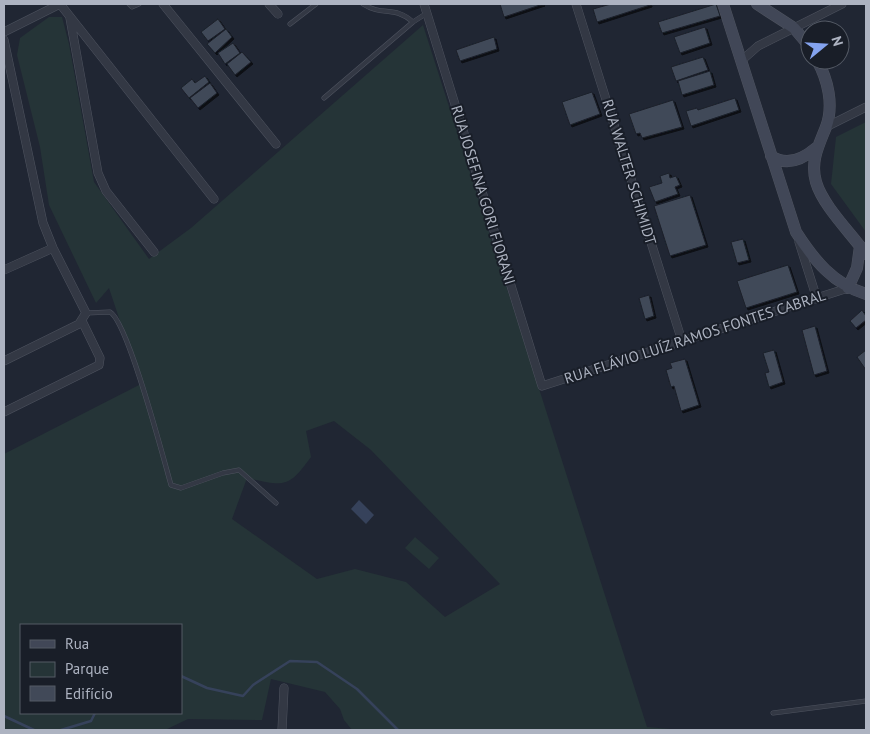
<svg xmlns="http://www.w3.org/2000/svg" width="870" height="734" viewBox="0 0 870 734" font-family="'PT Sans',sans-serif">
	<defs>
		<filter id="shadow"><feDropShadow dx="2" dy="2" stdDeviation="0" flood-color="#0009"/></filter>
	</defs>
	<rect width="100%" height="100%" fill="#202633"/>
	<!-- green -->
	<path fill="#253437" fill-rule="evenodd" d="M49,17H62L69,44L94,182L149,259L191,228L423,25L647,727L682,730H352L344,720L340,709L325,692L271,679L262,720L188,719L165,730H4V454L141,384L109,288L96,303L49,205L40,147L17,55L20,38ZM334,421L371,450L500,584L445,617L406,582L355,569L317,579L232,519L247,478C284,486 288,489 311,457L306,431ZM21,625H181V713H21Z
		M866,122V232L831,184L836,137Z
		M415,537L439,558L429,569L405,548Z"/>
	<!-- water -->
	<path fill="#36425b" d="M359,500L374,515L366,524L351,509Z"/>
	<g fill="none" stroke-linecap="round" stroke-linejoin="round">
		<!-- stream -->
		<path stroke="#36425b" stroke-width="2.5" d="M181,676L207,688L243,696L253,685L290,661L317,662L357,689L398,730
			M4,716L34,730
			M61,730L91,721L95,713"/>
	</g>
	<!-- building -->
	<path fill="#414958" stroke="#1b202a" filter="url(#shadow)" d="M500,4H543L504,17Z
		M611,4H650V5L597,22L593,9Z
		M716,4L720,16L662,33L658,22Z
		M218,19L225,29L208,41L201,32Z
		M705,27L710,43L680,53L674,37Z
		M226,29L232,37L215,53L207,44Z
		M494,37L497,49L460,61L456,50Z
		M233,43L240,53L225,64L218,53Z
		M242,52L251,62L235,75L227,64Z
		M703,57L708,70L676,81L671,67Z
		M710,71L714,85L682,95L678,81Z
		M205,76L209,82L189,98L181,88L192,79L195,83Z
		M210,83L217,93L198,108L190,98Z
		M592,92L600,114L570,125L562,102Z
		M735,98L739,110L691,126L686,111L697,108L698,110Z
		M673,100L682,127L642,138L640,133L636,134L629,114Z
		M669,173L670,178L676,176L680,185L675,187L678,194L655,202L649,187L662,183L660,176Z
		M690,195L706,245L670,256L654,206Z
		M743,239L749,260L737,263L731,242Z
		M788,265L797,292L746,308L737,281Z
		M649,295L654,316L645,319L639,298Z
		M862,310L866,316V320L856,328L850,321Z
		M815,326L827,371L814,375L802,330Z
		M774,350L783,382L769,387L765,373L769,372L763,353Z
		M866,350V370L857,357Z
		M685,359L699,405L681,411L674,386L671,387L666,370L672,368L670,363Z"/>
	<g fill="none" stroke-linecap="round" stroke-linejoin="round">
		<defs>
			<path id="lane" d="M129,4L132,7L139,4
				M363,4C383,17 394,5 413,22
				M290,24L316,4
				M324,98L413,22L427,13
				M86,313L110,312C128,322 163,457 171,485L181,488L223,473L239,470L276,503
				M773,713L866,701"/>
			<path id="street" d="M163,4L276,144
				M269,4L278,14
				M424,4L542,386L848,288
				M576,4L682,341
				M70,18L98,173L106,191L154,252
				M4,32L60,4L214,199
				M4,40L43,223L53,248L86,313L79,324L4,361
				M741,61L758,46L842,4
				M826,127L866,107
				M799,242L817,299
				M4,270L53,248
				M4,412L99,365L100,358L82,321
				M282,730L284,688"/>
			<path id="secondary" d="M723,4L796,232C814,260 833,284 866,294
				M757,4L794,28L810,47
				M817,60C828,80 834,105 826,127C819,145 810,161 816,182C823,206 851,233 866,254
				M771,156C787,167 803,159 816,148
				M848,288L857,268L860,246"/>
		</defs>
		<!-- lane casing -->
		<use href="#lane" stroke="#4e535f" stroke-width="5"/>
		<!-- street casing -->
		<use href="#street" stroke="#4e535f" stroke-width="9"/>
		<!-- secondary casing -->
		<use href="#secondary" stroke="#4e535f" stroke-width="12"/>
		<!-- lane -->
		<use href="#lane" stroke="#333844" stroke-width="4"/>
		<!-- street -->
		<use href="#street" stroke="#333844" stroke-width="8"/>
		<!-- secondary -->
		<use href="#secondary" stroke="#414757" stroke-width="11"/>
	</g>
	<g text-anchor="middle" stroke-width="4" stroke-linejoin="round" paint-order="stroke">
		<!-- street labels -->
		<g font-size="15" fill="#adb3c1" stroke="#191e28">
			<text transform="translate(629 172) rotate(73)" y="5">RUA WALTER SCHIMIDT</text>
			<text transform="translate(483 195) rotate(73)" y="5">RUA JOSEFINA GORI FIORANI</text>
			<text transform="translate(695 337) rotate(-18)" y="5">RUA FLÁVIO LUÍZ RAMOS FONTES CABRAL</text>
		</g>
	</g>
	<!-- border -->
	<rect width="870" height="734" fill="none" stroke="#adb3c1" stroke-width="10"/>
	<!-- legend -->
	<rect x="20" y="624" width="162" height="90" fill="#191e28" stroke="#545a65"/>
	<rect x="30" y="640" width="25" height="8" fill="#414757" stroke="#545a65"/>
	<text x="65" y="649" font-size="15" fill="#adb3c1">Rua</text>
	<rect x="30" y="662" width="25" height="15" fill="#253437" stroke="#545a65"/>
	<text x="65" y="674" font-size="15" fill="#adb3c1">Parque</text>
	<rect x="30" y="686" width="25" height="15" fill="#414958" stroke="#545a65"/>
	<text x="65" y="699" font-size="15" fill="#adb3c1">Edifício</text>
	<!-- north arrow -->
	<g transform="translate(825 45) rotate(72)"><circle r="24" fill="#191e28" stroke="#545a65"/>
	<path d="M0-4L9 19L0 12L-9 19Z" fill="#84a3ef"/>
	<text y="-8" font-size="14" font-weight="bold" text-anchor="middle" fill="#adb3c1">N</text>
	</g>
</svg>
